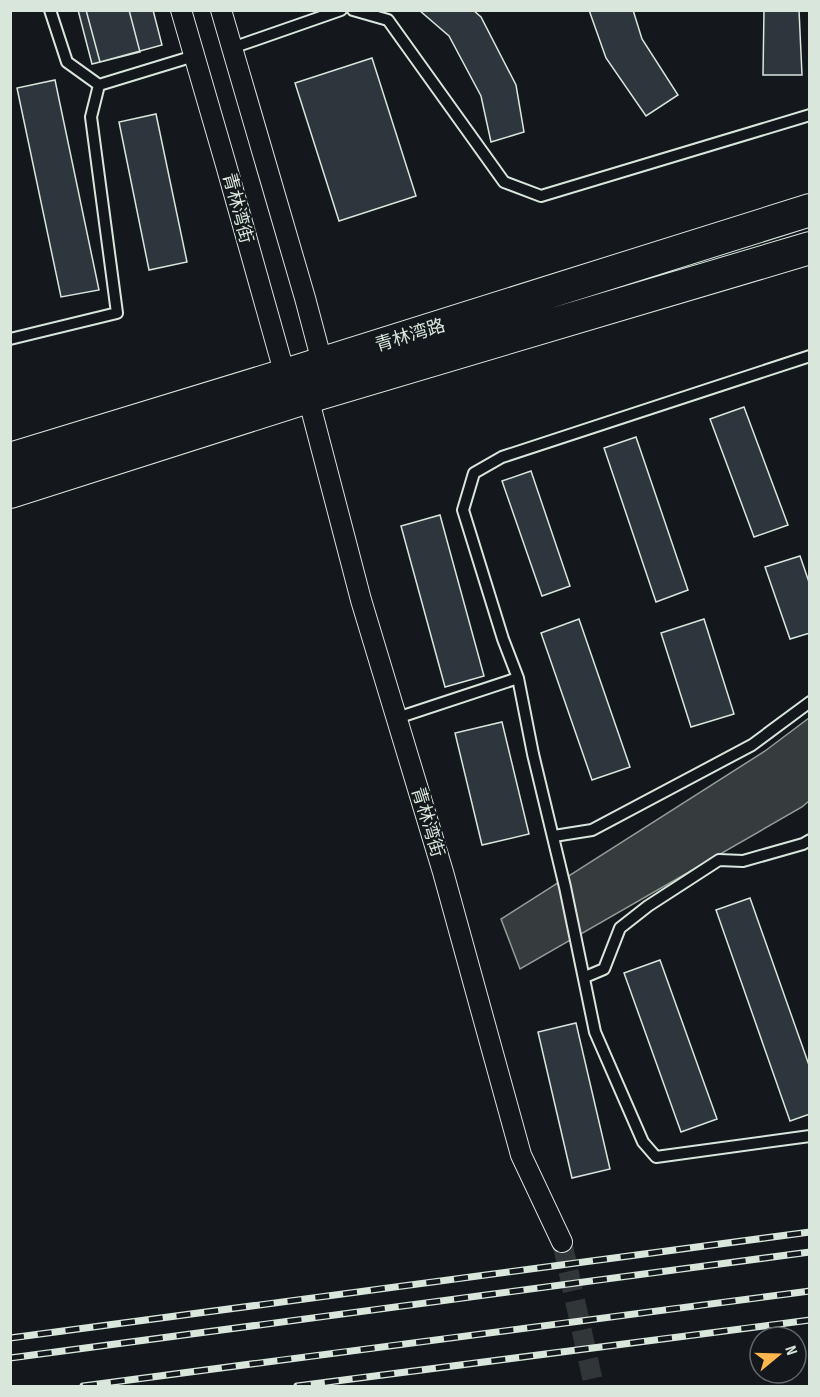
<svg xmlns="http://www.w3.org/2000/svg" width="820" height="1397" viewBox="0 0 820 1397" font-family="'Sofia Sans Condensed','Noto Sans SC',sans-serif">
	<rect width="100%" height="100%" fill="#14181c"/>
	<!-- water -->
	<path fill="#363b3e" stroke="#939e99" stroke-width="1.5" d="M809,718V801L802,807L520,969L501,919L765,751Z"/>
	<!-- building -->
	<path fill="#2c363c" stroke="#d8e6dc" stroke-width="1.5" d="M78,10H129L140,52L92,64Z
		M86,10H153L162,45L100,62Z
		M419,10H473L481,17L516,85L524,132L491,142L481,96L449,36Z
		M589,10H633L642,39L678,95L646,116L606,58Z
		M764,10H799L802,75H763Z
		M372,58L416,196L339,221L295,83Z
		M55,80L99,290L61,297L17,88Z
		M156,114L187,262L149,270L119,122Z
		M744,407L788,525L754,537L710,419Z
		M636,437L688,590L656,602L604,448Z
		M531,471L570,586L542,596L502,481Z
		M440,515L484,676L445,687L401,526Z
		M800,556L810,585V633L790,639L765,567Z
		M579,619L630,767L592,780L541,633Z
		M704,619L734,714L691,727L661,633Z
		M502,722L529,834L482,845L455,733Z
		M750,898L810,1068V1114L790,1121L716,910Z
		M660,960L717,1119L681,1132L624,973Z
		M576,1023L610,1169L572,1178L538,1032Z"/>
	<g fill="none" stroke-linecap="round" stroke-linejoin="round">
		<!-- minor-tunnel -->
		<path stroke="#313739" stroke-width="20" stroke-dasharray="20 10" stroke-linecap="butt" d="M562,1242L594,1386"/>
		<defs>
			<path id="service" d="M50,10L67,62L99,85
				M353,10L388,20L504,182L541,196L810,115
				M232,48L341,10
				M10,339L117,313L91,117L99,85L194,56
				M518,678L503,639L463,510L474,473L502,457L810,356
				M397,718L518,678L533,754L565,887L595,1032L643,1142L656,1157L810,1136
				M554,836L592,830L752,745L810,702
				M585,977L604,969L620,928L648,906L719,860L743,861L803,844L810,840"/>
			<path id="minor" d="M181,10L226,165L285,375L308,397L361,600L443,872L521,1155L562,1242
				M221,10L305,298L322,362L318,373"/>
			<path id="primary" d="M10,459L285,375L810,210
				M10,492L308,397L810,248"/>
		</defs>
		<!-- service casing -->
		<use href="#service" stroke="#d8e6dc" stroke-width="14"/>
		<!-- minor casing -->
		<use href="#minor" stroke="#d8e6dc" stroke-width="22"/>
		<!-- primary casing -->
		<use href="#primary" stroke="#d8e6dc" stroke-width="34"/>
		<!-- service -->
		<use href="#service" stroke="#14181c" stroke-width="10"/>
		<!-- minor -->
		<use href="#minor" stroke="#14181c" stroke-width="20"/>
		<!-- primary -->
		<use href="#primary" stroke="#14181c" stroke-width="32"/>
		<defs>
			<path id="rail" d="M10,1338L810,1232
				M10,1358L810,1252
				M83,1386L810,1291
				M297,1386L810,1320"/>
		</defs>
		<!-- rail casing -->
		<use href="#rail" stroke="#d8e6dc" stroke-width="7"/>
		<!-- rail -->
		<use href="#rail" stroke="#14181c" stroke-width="4.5" stroke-dasharray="14" stroke-linecap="butt"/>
	</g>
	<g text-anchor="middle" stroke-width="4.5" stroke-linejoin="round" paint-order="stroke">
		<!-- street labels -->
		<g font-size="18" fill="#d8e6dc" stroke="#14181c">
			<text transform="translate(238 208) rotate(75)" y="6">青林湾街</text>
			<text transform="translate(410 335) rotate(-17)" y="6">青林湾路</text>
			<text transform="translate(428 822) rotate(73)" y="6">青林湾街</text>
		</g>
	</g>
	<!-- border -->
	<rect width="820" height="1397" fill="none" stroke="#d8e6dc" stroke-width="24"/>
	<!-- north arrow -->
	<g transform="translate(778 1355) rotate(71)"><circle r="28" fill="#14181c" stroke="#626a69" stroke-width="1.5"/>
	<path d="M0-4.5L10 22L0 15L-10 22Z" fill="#ffb74d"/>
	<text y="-9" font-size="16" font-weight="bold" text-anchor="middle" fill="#d8e6dc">N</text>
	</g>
</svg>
